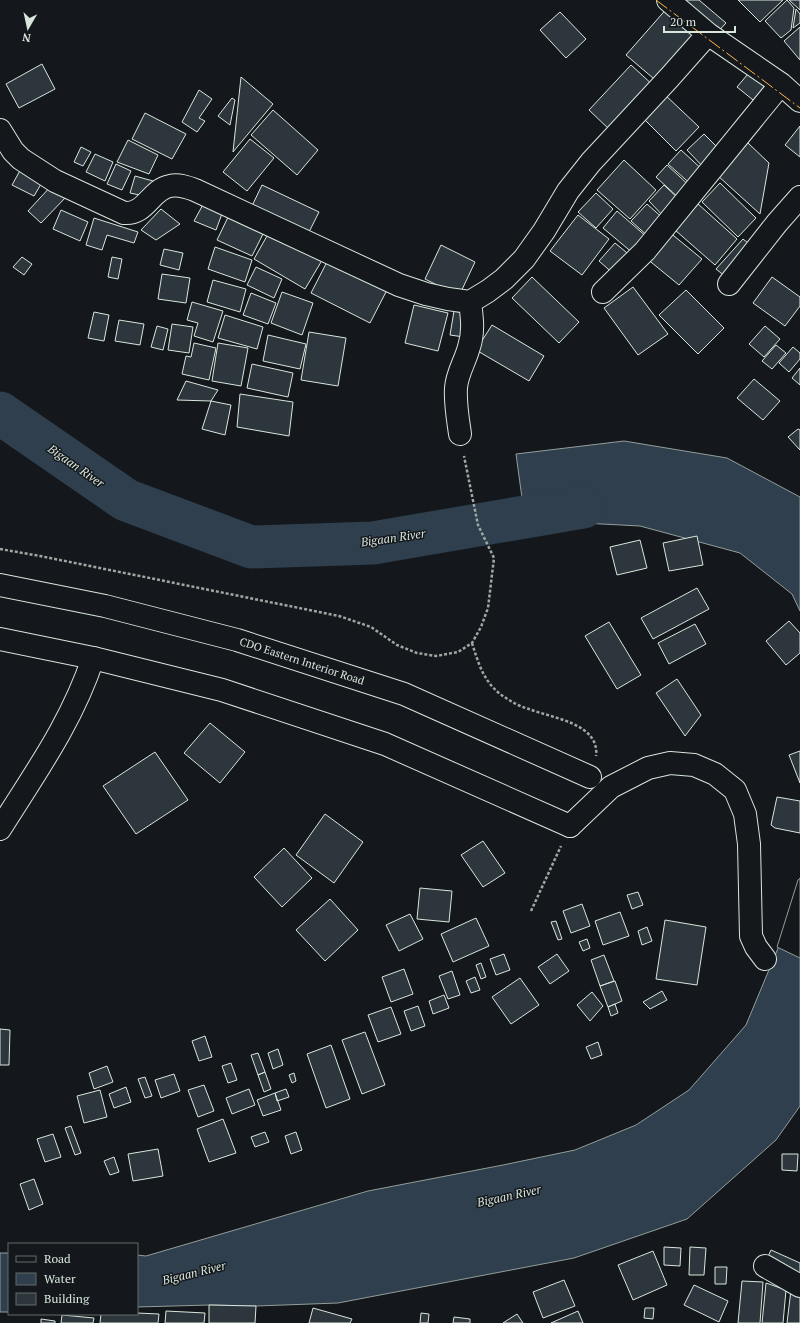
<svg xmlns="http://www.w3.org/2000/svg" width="800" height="1323" viewBox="0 0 800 1323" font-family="'PT Serif',serif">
	<rect width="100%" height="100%" fill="#14181c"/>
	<!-- water -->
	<path fill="#2f3f4d" stroke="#939e99" d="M624,441L727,458L800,497V611L792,594L740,553L640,526L525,520L516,454Z
		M800,880V1106L776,1140L687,1219L574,1258L338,1303L256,1306L209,1305L137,1307V1255L146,1256L368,1191L503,1165L575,1150L636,1125L689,1090L746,1025L781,941Z
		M0,1253H9V1312H0Z"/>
	<!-- pier -->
	<path fill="#14181c" stroke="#939e99" d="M800,878V958L777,947L798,880Z"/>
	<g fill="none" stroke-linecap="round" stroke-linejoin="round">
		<!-- river -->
		<path stroke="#2f3f4d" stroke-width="43" d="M0,413L126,500L251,547L373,543L583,507"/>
	</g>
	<!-- building -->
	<path fill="#2c363c" stroke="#d8e6dc" d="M674,0H699L726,23L715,35Z
		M738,0H783L760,22Z
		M787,0L794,8L791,30L781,38L765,21Z
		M789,0H800V10Z
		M669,6L702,34L660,84L626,55Z
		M796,9L800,14V23L793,28Z
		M560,12L586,39L566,58L540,30Z
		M800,27V60L784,41Z
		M42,64L55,89L19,108L6,84Z
		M631,65L655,87L612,132L589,110Z
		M753,68L774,85L758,104L737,87Z
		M241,77L273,104L233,152Z
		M199,90L212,99L199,118L205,121L197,132L182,122Z
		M662,92L699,127L676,151L640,115Z
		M232,98L235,100L230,125L218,116Z
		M273,110L318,150L297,175L251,135Z
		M145,113L186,134L172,159L132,139Z
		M800,126V157L785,145Z
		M704,134L723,153L706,170L687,150Z
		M250,139L274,158L247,191L223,172Z
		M128,140L158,155L149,174L117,162Z
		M748,143L769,163L760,214L717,175Z
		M81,147L91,152L83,166L74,162Z
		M681,150L705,172L693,186L668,164Z
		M95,154L113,162L105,181L86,172Z
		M624,160L656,190L630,219L597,190Z
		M116,164L131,171L122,190L107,184Z
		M667,165L692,188L681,200L656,177Z
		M22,167L44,179L34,196L12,185Z
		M135,176L153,181L149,197L130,193Z
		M720,183L756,218L738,237L702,202Z
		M52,185L66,197L41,223L28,211Z
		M262,185L319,212L307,236L251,208Z
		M664,185L682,202L666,219L649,201Z
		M596,193L613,209L596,228L578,212Z
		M205,201L223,211L216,230L194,221Z
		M647,204L665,220L650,238L631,221Z
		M698,204L737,239L715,265L675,230Z
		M161,209L180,224L156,240L141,230Z
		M61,210L88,222L80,241L53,229Z
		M617,211L648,238L634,254L603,228Z
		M230,213L265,230L252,256L217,240Z
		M578,215L609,239L582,275L550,251Z
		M94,218L138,232L134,243L107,235L102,250L86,245Z
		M272,227L324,257L305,289L254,259Z
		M668,231L702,259L679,285L646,258Z
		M743,239L753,247L726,277L716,269Z
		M615,243L632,257L616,276L599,261Z
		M441,245L475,262L459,296L425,279Z
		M215,247L252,260L245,282L208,269Z
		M164,249L183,253L179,270L160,265Z
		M22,257L32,264L24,275L13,267Z
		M112,257L122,259L118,279L108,277Z
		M329,258L388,288L370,323L311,293Z
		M256,267L282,279L274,298L247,285Z
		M162,274L190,278L186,303L158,299Z
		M532,277L579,322L559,343L512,298Z
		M772,277L800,297V306L785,326L753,303Z
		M213,280L246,289L240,312L207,302Z
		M633,287L668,334L638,355L604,308Z
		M686,290L724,328L698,354L659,315Z
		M282,292L313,303L302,335L271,323Z
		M251,293L276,303L268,324L243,315Z
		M192,302L223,311L213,342L194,336L198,323L187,320Z
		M414,305L448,313L438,351L405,343Z
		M454,311L469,314L464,337L450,335Z
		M94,312L109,315L104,341L88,338Z
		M225,315L263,327L257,349L218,338Z
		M119,320L144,324L140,345L115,341Z
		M172,324L193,327L189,353L168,350Z
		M492,325L544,356L529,381L476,350Z
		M157,326L168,329L163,350L151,347Z
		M765,326L780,339L764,357L749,344Z
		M309,332L346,338L338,386L301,380Z
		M268,335L306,344L300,369L263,361Z
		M194,343L216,348L209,380L182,374L186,356L191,357Z
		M218,343L248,348L241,386L212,381Z
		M776,345L786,353L772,369L762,361Z
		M793,347L800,353V359L789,372L779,363Z
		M252,364L293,373L288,397L247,388Z
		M800,368V385L792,378Z
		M754,379L780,401L763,420L737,398Z
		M186,381L218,390L211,401L177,400Z
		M240,394L293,402L289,436L237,427Z
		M211,401L231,405L225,435L202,429Z
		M798,429L800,430V450L788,437Z
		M697,536L703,565L669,571L663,543Z
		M640,540L647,568L617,575L610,547Z
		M697,588L709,609L653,639L641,618Z
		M789,621L800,633V653L786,665L766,641Z
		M609,622L641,675L617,689L585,636Z
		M695,624L706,644L669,664L658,643Z
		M677,679L701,715L685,736L656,693Z
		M210,723L245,752L220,783L184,753Z
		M800,751V783L789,755Z
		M155,752L188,800L136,834L103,786Z
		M777,797L800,801V833L775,828L771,825Z
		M325,814L363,842L334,883L296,855Z
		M483,841L505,873L483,887L461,855Z
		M284,848L312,878L282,907L254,877Z
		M420,888L452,891L449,922L417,919Z
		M638,892L643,905L632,909L627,895Z
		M330,899L358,930L325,961L296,930Z
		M582,904L590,926L571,933L563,911Z
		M620,912L629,936L603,945L595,921Z
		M410,914L423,939L399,951L386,925Z
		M476,918L489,946L453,962L441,934Z
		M665,920L706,927L697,985L656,979Z
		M556,921L562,939L558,940L551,922Z
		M647,927L652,941L642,945L638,931Z
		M587,939L590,948L583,951L579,942Z
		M504,954L510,970L496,975L490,959Z
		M557,954L569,971L550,984L538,967Z
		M604,955L614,981L600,986L591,960Z
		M481,963L486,977L481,979L476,965Z
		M404,969L413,994L391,1002L382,977Z
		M452,971L460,995L448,999L439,976Z
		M475,977L480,990L471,993L466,981Z
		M520,978L539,1005L511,1024L492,997Z
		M615,981L622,1001L608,1007L600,986Z
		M662,991L667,1000L650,1009L643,1002Z
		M592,992L603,1006L590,1021L577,1005Z
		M444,995L449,1008L433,1014L429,1001Z
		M615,1004L618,1013L611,1016L608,1007Z
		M418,1006L425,1026L411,1031L404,1011Z
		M391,1007L401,1034L378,1042L368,1015Z
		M0,1029L10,1030L9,1065H0Z
		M365,1032L385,1085L362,1094L342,1040Z
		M205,1036L212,1057L199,1061L192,1041Z
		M598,1042L602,1055L591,1059L586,1047Z
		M331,1045L350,1099L326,1108L307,1054Z
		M278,1049L283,1065L273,1069L268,1053Z
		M258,1053L265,1072L258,1075L251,1055Z
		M231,1063L237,1080L228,1083L222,1066Z
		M107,1066L113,1082L94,1089L89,1073Z
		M265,1072L271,1089L264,1092L258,1075Z
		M294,1073L296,1081L292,1083L289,1075Z
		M174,1074L180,1091L161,1098L155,1080Z
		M145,1077L152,1096L145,1098L138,1079Z
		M204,1085L214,1111L198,1117L188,1090Z
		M126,1087L131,1102L114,1108L109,1094Z
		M249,1089L255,1105L232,1114L226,1098Z
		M286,1089L289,1097L277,1101L275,1093Z
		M100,1090L107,1117L84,1123L77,1096Z
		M275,1093L281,1110L263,1116L257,1100Z
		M223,1119L236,1153L209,1162L197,1129Z
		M71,1126L81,1153L75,1155L65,1128Z
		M265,1132L269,1142L255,1147L251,1137Z
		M296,1132L302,1150L291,1154L285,1136Z
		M53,1134L61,1157L45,1162L37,1139Z
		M158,1149L163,1176L133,1181L128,1154Z
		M782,1154H798L797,1171L782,1170Z
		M114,1157L119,1172L110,1175L104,1161Z
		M34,1179L43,1204L29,1210L20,1184Z
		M664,1247L681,1248L680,1266L664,1265Z
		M690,1247L706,1248L704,1275H689Z
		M771,1250L800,1263V1276L766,1261Z
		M653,1251L667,1285L633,1300L618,1265Z
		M715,1267H727L726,1284H715Z
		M564,1280L575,1306L543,1318L533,1292Z
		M742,1281L763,1282L760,1323H738Z
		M766,1283L786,1290L783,1323H762Z
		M694,1285L728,1301L719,1322L684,1305Z
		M791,1290L800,1296V1323H787Z
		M209,1305L256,1306L255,1323H209Z
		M313,1308L352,1319L350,1323H309Z
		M645,1308H654L653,1319L644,1318Z
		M166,1311L205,1313L204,1323H165Z
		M578,1311L583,1323H551Z
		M137,1313L159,1314L158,1323H100L101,1314Z
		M421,1313L429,1314L428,1323H420Z
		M517,1314L523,1323H503Z
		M62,1315L94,1318L93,1323H61Z
		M454,1317L470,1319V1323H453Z
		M41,1319L55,1321V1323H41Z"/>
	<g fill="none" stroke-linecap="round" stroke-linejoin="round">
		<defs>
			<path id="minor" d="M668,0L708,34L781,84L800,101
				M0,130L13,151L21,159L55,181L124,213C146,215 151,189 170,186C179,184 187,187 195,190L399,285L426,294L448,299L470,302L488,291L504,279L524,259L544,231L568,191L591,162L669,78L708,34
				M729,284L777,223L800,197
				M603,292L645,251L781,84
				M460,434C458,419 455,404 456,388C457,373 465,362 469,347C474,332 472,317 470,302
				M570,826L611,787L648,768L670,763L694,765L715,774L735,790L745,814L749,844L751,936L756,947L765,959
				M0,829C35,773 72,722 93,658
				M765,1266L800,1286"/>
			<path id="major" d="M0,585L105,606L237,640L404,694L590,777
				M0,639L93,658L222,690L385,744L570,826"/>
		</defs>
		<!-- minor casing -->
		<use href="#minor" stroke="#d8e6dc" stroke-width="24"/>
		<!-- major casing -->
		<use href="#major" stroke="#d8e6dc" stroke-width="24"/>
		<!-- path -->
		<path stroke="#9da8a2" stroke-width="2.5" stroke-dasharray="3 2" stroke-linecap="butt" d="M0,549L40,556L339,616L371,627L397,645L417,653L436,656L458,652L472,643L481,627L488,608L494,558L478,525L464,456
			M472,643C478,662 483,680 499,693C508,700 518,706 529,709C551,718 600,723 596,756
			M531,911L561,846"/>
		<!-- minor -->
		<use href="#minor" stroke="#14181c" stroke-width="22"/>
		<!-- major -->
		<use href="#major" stroke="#14181c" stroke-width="22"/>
		<!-- power -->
		<path stroke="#ffb74d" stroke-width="1" stroke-dasharray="14 3 2 3" stroke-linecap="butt" d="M656,0L800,108"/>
	</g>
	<g text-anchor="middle" stroke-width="3" stroke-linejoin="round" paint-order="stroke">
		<!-- street labels -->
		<g font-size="11" fill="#d8e6dc" stroke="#14181c">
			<text transform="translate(302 661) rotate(18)" y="4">CDO Eastern Interior Road</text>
		</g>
		<!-- water labels -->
		<g font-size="12" font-style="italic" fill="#d8e6dc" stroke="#14181c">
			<text transform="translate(76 466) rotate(35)" y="4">Bigaan River</text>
			<text transform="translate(393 538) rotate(-8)" y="4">Bigaan River</text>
			<text transform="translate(509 1196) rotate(-12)" y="4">Bigaan River</text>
			<text transform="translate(194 1273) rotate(-14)" y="4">Bigaan River</text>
		</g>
	</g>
	<!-- legend -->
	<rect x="8" y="1243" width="130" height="72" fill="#14181c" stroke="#626a69"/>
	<rect x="16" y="1256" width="20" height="6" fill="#14181c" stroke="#626a69"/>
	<text x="44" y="1263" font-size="12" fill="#d8e6dc">Road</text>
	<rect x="16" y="1273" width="20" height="12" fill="#2f3f4d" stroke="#626a69"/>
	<text x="44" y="1283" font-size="12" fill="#d8e6dc">Water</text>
	<rect x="16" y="1293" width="20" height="12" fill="#2c363c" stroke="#626a69"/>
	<text x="44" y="1303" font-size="12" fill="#d8e6dc">Building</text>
	<!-- north arrow -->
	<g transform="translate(28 28) rotate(189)" stroke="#14181c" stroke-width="3" paint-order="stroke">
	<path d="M0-3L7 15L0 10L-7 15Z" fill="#d8e6dc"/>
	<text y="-6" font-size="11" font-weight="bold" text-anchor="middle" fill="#d8e6dc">N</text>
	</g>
	<!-- scale -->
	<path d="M664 26v6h71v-6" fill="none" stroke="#d8e6dc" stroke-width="2"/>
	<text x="670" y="26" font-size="12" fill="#d8e6dc" stroke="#14181c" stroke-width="3" paint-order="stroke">20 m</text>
</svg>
